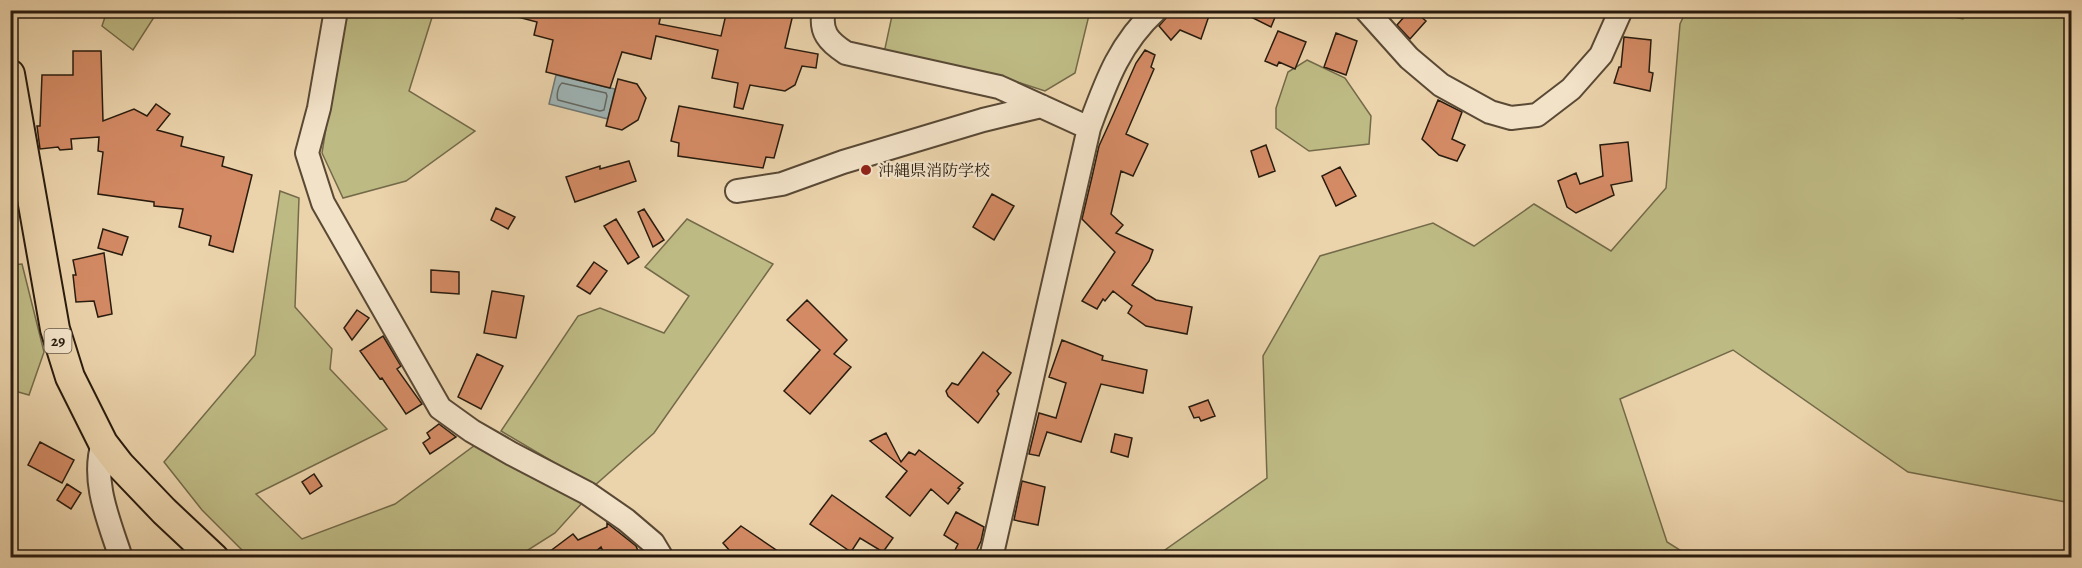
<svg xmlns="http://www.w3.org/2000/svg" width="2082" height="568" viewBox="0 0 2082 568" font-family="Alegreya,'Noto Serif JP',serif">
	<rect width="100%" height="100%" fill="#ebd3ab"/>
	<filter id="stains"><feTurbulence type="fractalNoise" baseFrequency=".00333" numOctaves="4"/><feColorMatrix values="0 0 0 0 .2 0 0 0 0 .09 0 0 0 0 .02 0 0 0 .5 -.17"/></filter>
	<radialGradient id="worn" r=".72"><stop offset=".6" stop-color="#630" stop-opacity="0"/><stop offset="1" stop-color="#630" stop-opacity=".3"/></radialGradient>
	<!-- green -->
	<path fill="#beba84" stroke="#736a49" stroke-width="1.5" d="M1919,10L1963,19L1966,11H2071V503L1908,472L1733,350L1620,399L1667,542L1691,557H1155L1267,478L1263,356L1320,256L1433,223L1474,246L1534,204L1611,251L1666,188L1680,24L1686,11Z
		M107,11V10L158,11L133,50L102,26Z
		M345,11H434L409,91L475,131L406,181L343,198L322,153Z
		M893,11H1090L1075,73L1045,91L1014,81L884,53Z
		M1307,60L1345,78L1371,116L1369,144L1309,151L1276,128V108L1288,72Z
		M280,191L299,198L295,307L332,349L330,369L387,429L256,494L302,539L395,504L478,443L583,502L555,533L517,557H249L202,510L164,462L255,355Z
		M687,219L773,264L654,433L594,486L501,431L578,316L600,308L664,333L689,296L645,267Z
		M22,264L44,352L29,395L11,390V265Z"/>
	<!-- water -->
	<path fill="#9eb4b6" stroke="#6f7773" stroke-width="1.5" d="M556,75L615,89L608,119L549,104Z"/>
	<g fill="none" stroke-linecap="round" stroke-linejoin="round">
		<!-- shore -->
		<path stroke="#636862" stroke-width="1.5" d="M562,83L606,93L607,96L604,110L600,111L558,100C556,96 558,86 562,83Z"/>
	</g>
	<!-- building -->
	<path fill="#d48b65" stroke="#281b0e" stroke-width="1.5" d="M511,10H662L659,24L721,36L727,10H794L785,48L818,54L816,68L802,66L795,85L785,91L750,85L743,109L734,107L738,83L712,78L718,50L656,36L651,59L622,52L610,88L546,72L553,40L534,35L537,22L510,15Z
		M1173,10H1211L1201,39L1180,30L1171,40L1159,26Z
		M1237,10H1278L1271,27Z
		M1410,10H1413L1426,21L1410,39L1397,25Z
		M1278,31L1306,42L1295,69L1279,62L1277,66L1265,61Z
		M1336,33L1357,41L1346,75L1324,67Z
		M1624,37L1651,40L1649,72L1653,73L1650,91L1614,83L1619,67H1621Z
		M1145,50L1155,55L1151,67L1154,69L1126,134L1148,144L1133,176L1121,171L1111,214L1123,225L1116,233L1153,250L1149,261L1132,285L1156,300L1192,307L1187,334L1146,326L1128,313L1132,306L1113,291L1105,301L1103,299L1097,309L1082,301L1115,252L1082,219L1092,177L1099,146L1109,124L1136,63Z
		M73,51H101L103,121L134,109L147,116L156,104L170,114L157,130L183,137L181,146L224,157L222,166L252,175L233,252L209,245L211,236L179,227L183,209L154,206V202L98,194L103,152L98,151L99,137L71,139L72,149L60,150L58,147L40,149L37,126H40L42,75H73Z
		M618,79L637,84L646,98L638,120L622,130L606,126Z
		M1438,100L1462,112L1452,139L1465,145L1457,161L1439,155L1422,139Z
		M679,106L783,125L774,158L766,157L763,168L678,156L679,143L671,141Z
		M1628,142L1632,181L1611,185L1614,195L1576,213L1567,207L1558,181L1576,173L1580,184L1603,176L1600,145Z
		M1266,145L1275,171L1259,177L1251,151Z
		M629,161L636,181L575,202L566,177L600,166V169Z
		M1340,167L1356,196L1336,206L1322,176Z
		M992,194L1014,206L994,240L973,227Z
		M496,208L515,217L508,229L491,220Z
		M644,209L664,240L653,247L638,212Z
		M616,219L639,257L628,264L604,226Z
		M103,229L128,237L122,255L98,248Z
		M104,253L112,314L98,317L94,301L76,302L73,275H76L73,260Z
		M594,262L607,271L590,294L577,286Z
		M431,270L459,272V294L431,292Z
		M492,291L524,296L516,338L484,333Z
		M807,300L847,340L834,354L851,367L810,414L784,391L820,350L787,320Z
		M357,310L369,318L352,340L344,328Z
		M383,336L401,366L397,369L422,404L406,414L382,378L380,379L360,351Z
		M1062,340L1103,356L1102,360L1147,370L1143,393L1101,384L1081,442L1047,432L1039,456L1029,454L1039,413L1056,418L1066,383L1049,377Z
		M983,352L1011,373L997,391L999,394L978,423L948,396L946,391L952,383L958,385Z
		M477,354L503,366L481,409L458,397Z
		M1208,400L1215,416L1201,421L1199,417L1194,418L1189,407Z
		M439,424L456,437L430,454L423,443L430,438L427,433Z
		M886,433L901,462L909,452L915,455L919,450L963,483L958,488L960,489L948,504L931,489L910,516L886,497L907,471L870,441Z
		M1115,434L1132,438L1128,457L1111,452Z
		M40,442L74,460L62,483L28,465Z
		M314,474L322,486L310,494L302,482Z
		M1022,481L1045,487L1038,525L1014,520Z
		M67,484L81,493L71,509L57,500Z
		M832,495L893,538L883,552L860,538L851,552L810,524Z
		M956,512L984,527L981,541L973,558H951L958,544L944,535Z
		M607,523L636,546L641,558H606L601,547L588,558H541L573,534L578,540L607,527Z
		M741,526L788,558H736L723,543Z"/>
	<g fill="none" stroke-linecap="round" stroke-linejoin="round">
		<defs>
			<path id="minor" d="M336,10L319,108L307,153L323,203L440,408L472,431L512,454L587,493L626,520L653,543L662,558
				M824,10C819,32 829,42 846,53L999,87L1089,128
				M1366,10L1409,58L1441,85L1490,112L1511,118L1537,115L1571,89L1601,55L1621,10
				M737,191L782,184L843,162L983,120L1041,106
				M103,443C91,481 109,521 121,558
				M991,558L1089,128C1106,82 1119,44 1156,10"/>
			<path id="major" d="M10,74L55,329L70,377L103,443L120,465L164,511L214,558"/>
		</defs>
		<!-- minor casing -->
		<use href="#minor" stroke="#594935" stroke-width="26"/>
		<!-- major casing -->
		<use href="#major" stroke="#281b0e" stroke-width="32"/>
		<!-- minor -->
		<use href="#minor" stroke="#f2e2c8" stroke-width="22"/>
		<!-- major -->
		<use href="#major" stroke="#ebd3ab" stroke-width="28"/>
	</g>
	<!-- markers -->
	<circle fill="#8f2418" stroke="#f2e2c8" stroke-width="2" cx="866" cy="170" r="6"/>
	<g text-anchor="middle" stroke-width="4.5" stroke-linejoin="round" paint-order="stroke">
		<!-- shield labels -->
		<rect fill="#f2e2c8" stroke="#655746" stroke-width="1.5" x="44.5" y="329" width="27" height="24" rx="4.5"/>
		<g font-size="15" font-weight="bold" fill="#281b0e">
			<text x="58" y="346">29</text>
		</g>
		<!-- poi labels -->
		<g font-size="16" fill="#281b0e" stroke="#f2e2c8" text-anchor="start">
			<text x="878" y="176">沖縄県消防学校</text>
		</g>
	</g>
	<!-- margin -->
	<rect width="2082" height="568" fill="none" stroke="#ebd3ab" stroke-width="36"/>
	<rect x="12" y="12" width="2058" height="544" fill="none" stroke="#281b0e" stroke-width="3"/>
	<rect x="18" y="18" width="2046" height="532" fill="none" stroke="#281b0e" stroke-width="1.5"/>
	<rect width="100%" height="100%" filter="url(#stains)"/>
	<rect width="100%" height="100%" fill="url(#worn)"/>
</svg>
